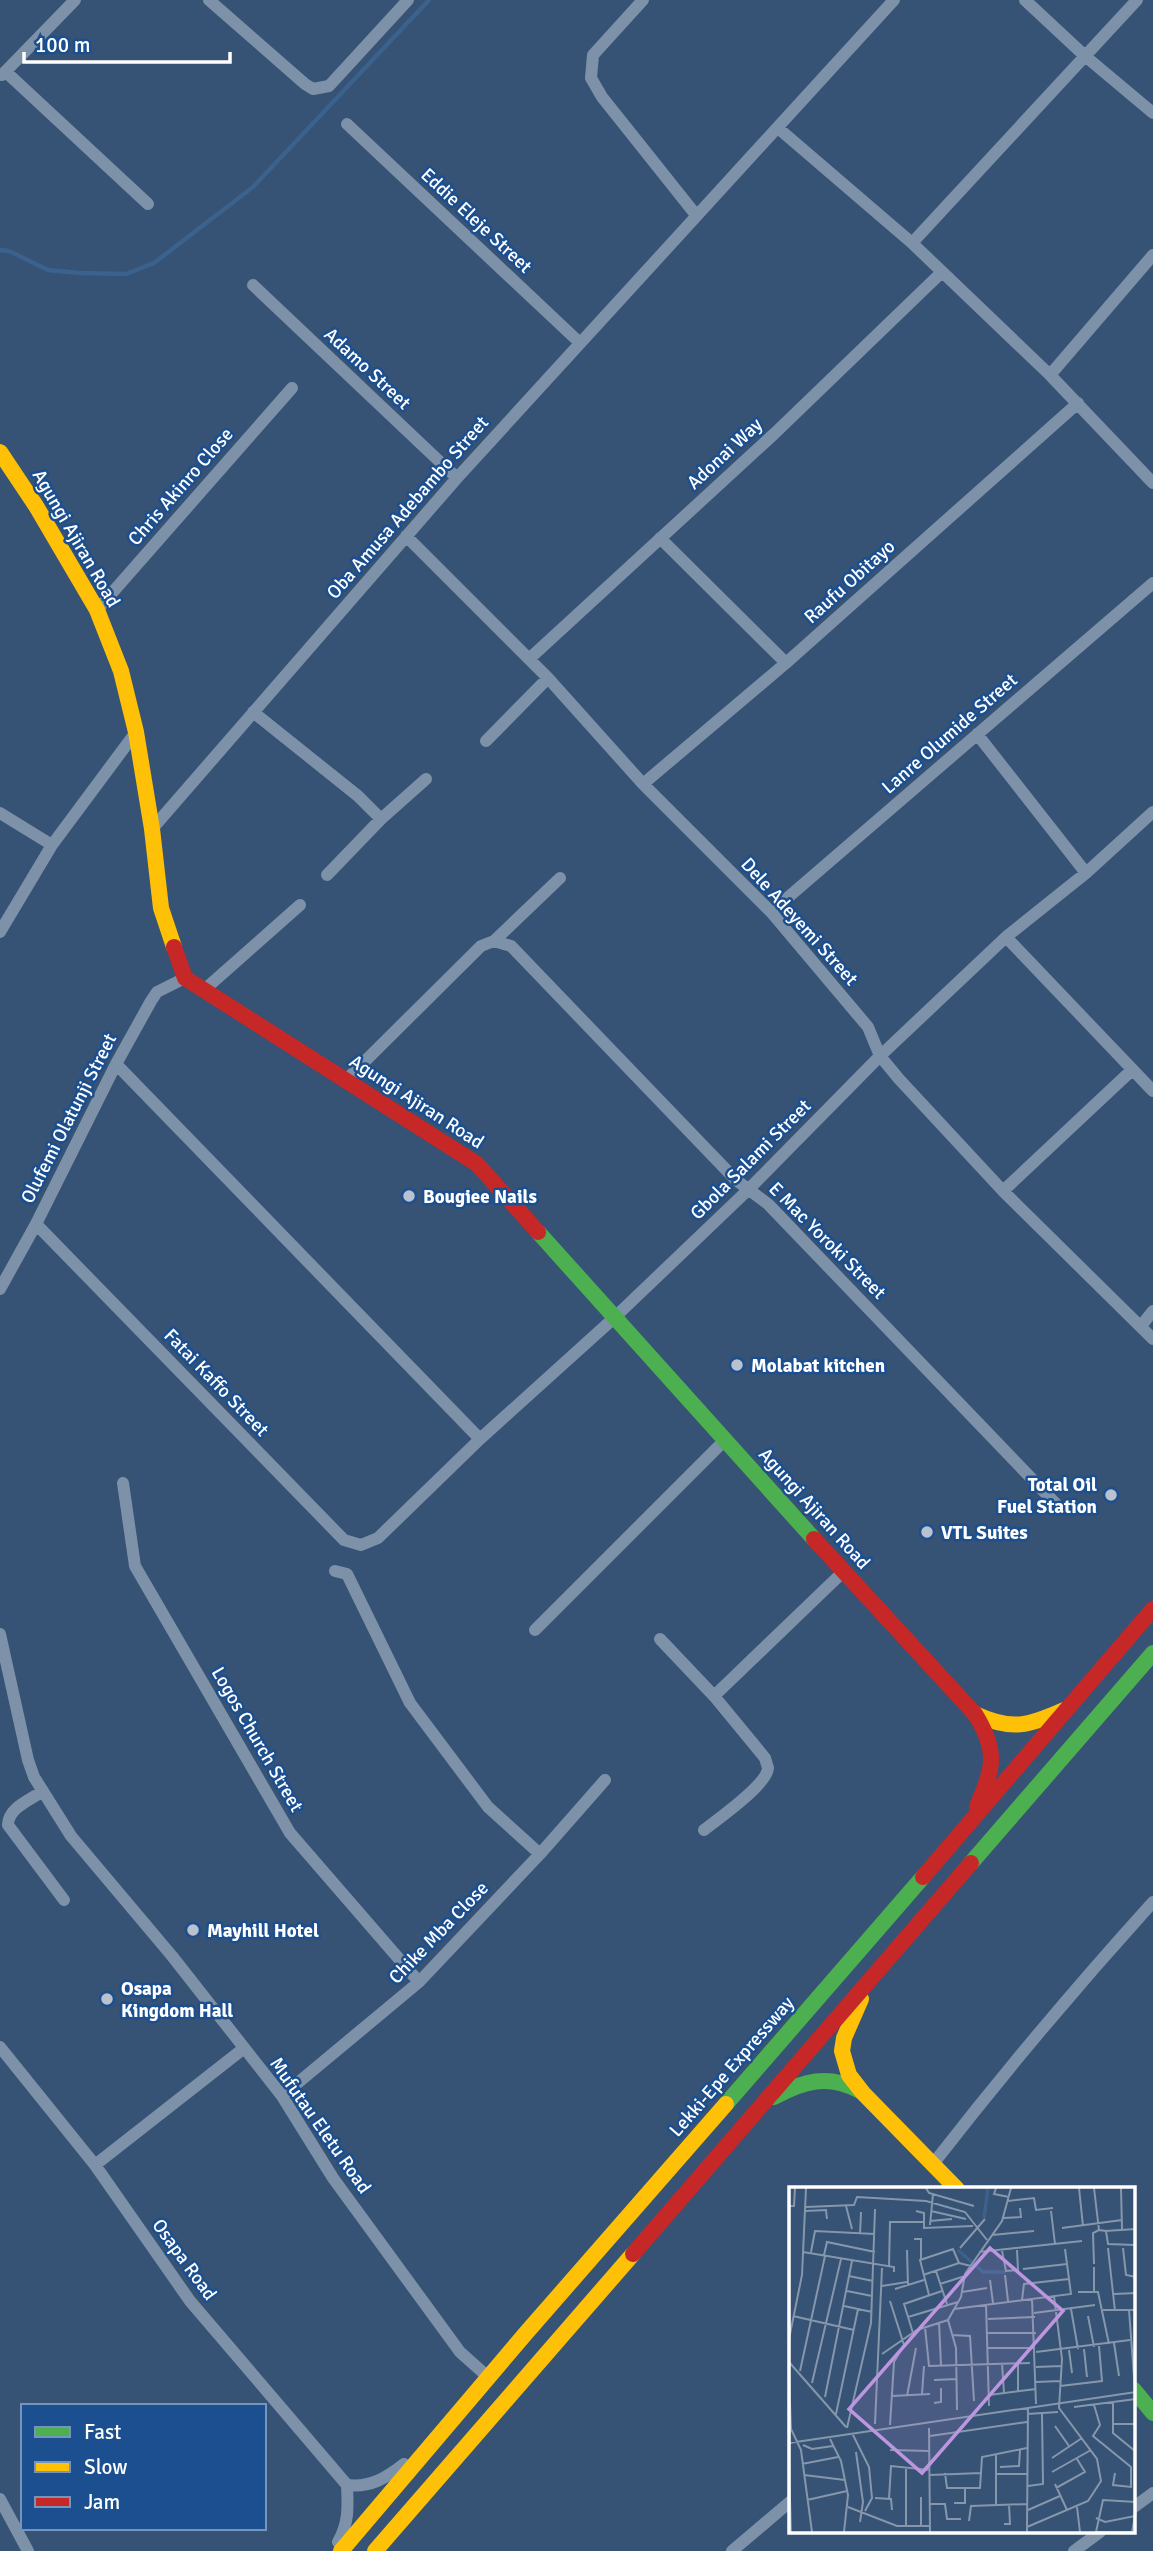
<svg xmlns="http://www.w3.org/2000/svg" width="1153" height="2551" viewBox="0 0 1153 2551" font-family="Signika,sans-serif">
	<rect width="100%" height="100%" fill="#365274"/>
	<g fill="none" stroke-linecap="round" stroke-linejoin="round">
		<!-- stream -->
		<path stroke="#3b618d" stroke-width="4.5" d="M0,250L9,251L48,270L80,273L126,274L154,263L253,187L429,0"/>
		<!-- street -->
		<path stroke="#7d92a8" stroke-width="12" d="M209,0L305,84L313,89L329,86L408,0
			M643,0L593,55L591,78L602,97L696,215
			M1025,0L1085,56L1153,113
			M6,72L148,204
			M2,75L75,0
			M347,124L580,343
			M778,128L912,243L1050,375L1153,483
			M912,243L1137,0
			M253,285L457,478
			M1050,375L1153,255
			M406,536L548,678L643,784L771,912L868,1027L880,1056L899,1079L1003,1191L1153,1339
			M660,538L786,663
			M97,610L292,388
			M529,659L774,434L942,272
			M253,712L358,796L381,819
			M977,734L1086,873
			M486,741L548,678
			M643,784L786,663L1078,403
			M0,813L52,845
			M152,829L457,478L894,0
			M327,875L381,819L426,779
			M771,912L1153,583
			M0,932L52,845L136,732
			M1006,937L1153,1091
			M494,941L560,878
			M204,990L300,905
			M116,1064L480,1439
			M346,1080L481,946L494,941L511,946L736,1180L768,1204L1056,1504
			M1003,1191L1132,1070
			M36,1224L344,1540L361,1545L378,1538L480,1439L614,1318L749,1189L880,1056L1006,937L1086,873L1153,812
			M0,1289L36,1224L116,1064L151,1001L157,992L185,978
			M1141,1326L1153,1311
			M123,1483L135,1566L290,1833L419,1982
			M335,1571L347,1574L410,1703L488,1807L540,1854
			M535,1630L726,1439
			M0,1634L28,1760L34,1777L71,1836L172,1956L282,2096L333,2178L460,2352L488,2377
			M660,1639L714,1696L765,1758C765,1758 768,1768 768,1768C767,1785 718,1819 704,1830
			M714,1696L843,1572
			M43,1791C30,1800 8,1808 8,1825L64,1900
			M0,2047L95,2165L190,2301L347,2485
			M282,2096L419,1982L540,1854L605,1780
			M933,2164C1003,2074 1076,1987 1153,1902
			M95,2165L243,2049
			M347,2485C370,2488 386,2478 404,2464
			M0,2499L28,2551
			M1134,2507L1153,2493
			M338,2542C349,2523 348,2507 347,2485
			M732,2551L791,2501
			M1074,2551L1100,2532"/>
		<!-- fast -->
		<path stroke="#4caf50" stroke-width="16" d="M538,1232L814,1539
			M971,1863L1153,1653
			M774,2097C803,2081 828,2074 858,2090
			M726,2104L923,1877
			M1134,2390L1153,2413"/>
		<!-- slow -->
		<path stroke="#ffc107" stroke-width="16" d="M0,452L36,506L97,610L121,671L136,732L152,829L161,908L174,947
			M975,1714C1012,1731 1028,1726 1064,1710
			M861,1999L844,2038L842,2051L849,2075L863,2093L957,2189
			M341,2551L526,2333L726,2104
			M375,2551L633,2254"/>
		<!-- jam -->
		<path stroke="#c62828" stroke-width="16" d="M174,947L185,978L477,1164L538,1232
			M814,1539L975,1714C998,1751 994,1768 977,1806
			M923,1877L1153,1609
			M633,2254L971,1863"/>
	</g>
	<!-- markers -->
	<g fill="#b9c2ce" stroke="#1b4f8f" stroke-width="2.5">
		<circle cx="409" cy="1196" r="7"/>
		<circle cx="737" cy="1365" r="7"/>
		<circle cx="1111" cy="1495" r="7"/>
		<circle cx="927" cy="1532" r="7"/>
		<circle cx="193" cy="1930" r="7"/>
		<circle cx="107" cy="1999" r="7"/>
	</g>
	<g text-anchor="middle" stroke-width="5" stroke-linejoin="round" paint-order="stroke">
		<!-- street labels -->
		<g font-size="19" fill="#fff" stroke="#1b4f8f">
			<text transform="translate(477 220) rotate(43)" y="7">Eddie Eleje Street</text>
			<text transform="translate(368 368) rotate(43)" y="7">Adamo Street</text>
			<text transform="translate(724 453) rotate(-43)" y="7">Adonai Way</text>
			<text transform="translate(180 486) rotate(-49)" y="7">Chris Akinro Close</text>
			<text transform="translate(407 507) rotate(-49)" y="7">Oba Amusa Adebambo Street</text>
			<text transform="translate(77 538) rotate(60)" y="7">Agungi Ajiran Road</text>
			<text transform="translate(849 581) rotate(-42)" y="7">Raufu Obitayo</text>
			<text transform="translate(949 733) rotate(-41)" y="7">Lanre Olumide Street</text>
			<text transform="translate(800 921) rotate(48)" y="7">Dele Adeyemi Street</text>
			<text transform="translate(417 1101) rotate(33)" y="7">Agungi Ajiran Road</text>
			<text transform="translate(68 1118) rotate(-63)" y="7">Olufemi Olatunji Street</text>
			<text transform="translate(750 1159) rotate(-45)" y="7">Gbola Salami Street</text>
			<text transform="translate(828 1240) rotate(45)" y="7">E Mac Yoroki Street</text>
			<text transform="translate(217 1382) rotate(46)" y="7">Fatai Kaffo Street</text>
			<text transform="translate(815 1508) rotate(48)" y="7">Agungi Ajiran Road</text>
			<text transform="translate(258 1739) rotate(60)" y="7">Logos Church Street</text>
			<text transform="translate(438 1932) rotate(-46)" y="7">Chike Mba Close</text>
			<text transform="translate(731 2066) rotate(-49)" y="7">Lekki-Epe Expressway</text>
			<text transform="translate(321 2125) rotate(55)" y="7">Mufutau Eletu Road</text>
			<text transform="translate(185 2259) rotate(54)" y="7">Osapa Road</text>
		</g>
		<!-- poi labels -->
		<g font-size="19" font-weight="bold" fill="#fff" stroke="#1b4f8f" text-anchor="start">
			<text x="423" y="1203">Bougiee Nails</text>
			<text x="751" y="1372">Molabat kitchen</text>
			<text x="1097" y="1491" text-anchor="end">Total Oil<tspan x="1097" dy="22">Fuel Station</tspan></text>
			<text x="941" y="1539">VTL Suites</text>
			<text x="207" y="1937">Mayhill Hotel</text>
			<text x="121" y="1995">Osapa<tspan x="121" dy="22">Kingdom Hall</tspan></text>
		</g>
	</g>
	<!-- overview -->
	<g transform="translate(789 2187)">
		<rect width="346" height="346" fill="#365274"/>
		<path fill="none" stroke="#3b618d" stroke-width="3.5" d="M195,31L199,1M169,63L194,85H217"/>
		<path fill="none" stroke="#8697ac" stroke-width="2" d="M137,1L140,6L185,19M207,1L205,7L220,10M290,1L294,39M305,1L310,43L317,44L319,57L347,58M332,1L333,42M219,14L245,11L247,23L264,21M0,19H5L6,1M57,19L63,42M17,20L65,18L68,10L137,14L176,25L198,53M16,24L37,23L38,32M127,24L135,26V41L184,39M142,24L177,32M262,24L266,57M214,31L232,30L231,21M141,34L163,32M141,38L144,7M273,41L333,33M316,44L347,42M71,48L72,25M203,48L245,44M125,52H132V72M171,61L196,32M319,61L326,124M334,61L337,88L347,90M118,63L119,99M213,64L217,84L229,83L228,63M14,65L105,80V85M22,65L26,44L86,47M190,65L293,54M35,68L38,55L86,65M305,77L304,46L310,43M100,80L101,35H134M305,80V104M234,82L278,77M147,84L158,117M134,88L170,76L182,79M216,88L219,114M60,89L84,94M201,93L204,116M151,97L176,89M93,99L118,95M106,102L135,93M58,104L83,109M173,105L198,101M289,105H309L320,157M325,107L347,106M140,108L131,73L164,62L170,76M243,112L247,217M233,113L235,97L280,92M101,114L115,158L105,175L101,238M197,117L200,219M55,119L83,125M165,122L282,107L276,62M282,122L289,162M314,123H347M340,123L346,203M245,126L306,118M4,129L65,143M299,129L305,160M119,130L169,115M199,132L246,130M150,135L152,178M136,140L140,179L241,176M124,146L115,117L153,104M198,146H247M163,148L181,149L185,214M0,152L13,88L17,1M325,156L330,189M199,161H246M295,162L298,190M280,163L283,186M247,165L341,153M93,167L128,143L159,133M0,175L57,240M213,176L215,206M247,180L272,179M11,184L36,69M0,192L2,242L12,263L23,345M145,193L168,192M247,195L271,194M23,196L52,72M271,199L313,194L310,159M229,204V176M133,207L135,179M200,208L247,202M103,209L141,207M118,209L127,161M36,210L63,74M324,215V246L346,264M145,216L152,215V201M305,218L311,238L304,249L342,280V300L324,298L326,286M285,220L347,212M168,223L167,161L159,133L172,110L176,87L213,34L222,1M47,227L69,122M238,227L269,225M86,237L93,81M324,237H347M266,239L280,259M58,241L82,136L86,22M140,241L141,345M63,246L80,280L83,311L76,324M141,249L238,235M41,252L52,274L59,308L55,345M0,256L347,205M14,258L23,262L44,259M101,263L141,264M67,265L74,315L71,335M263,271L293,251M13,277L49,270M0,279L2,345M211,280L230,279L231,263M117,282V339M263,285L302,263M156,286L158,301H191L193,270L238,261M207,287H238M15,288L56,293M141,288L192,286M266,297L278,323M239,299L254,297L253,227M267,301L296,285L288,272M132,310V339M86,311L102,312L103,323M100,312L102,279L141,283M18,313L58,304M165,316H176V302M141,317H156L158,332H172M207,317V268M59,320L108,339H141M288,320L291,345M239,323L271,309M307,331L316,335L346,329M180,334L182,319L239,317M215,337H221L220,317M238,340L239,221M238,345V340L299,314L312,294L308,272L270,221L273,172L265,109M307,345L314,313L347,315M307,345H343M343,345L347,324"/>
		<path fill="#bd96df" fill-opacity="0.15" stroke="#bd96df" stroke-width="3.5" d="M201,61L274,124L133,286L60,222Z"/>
		<rect width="346" height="346" fill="none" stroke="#fff" stroke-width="3.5"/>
	</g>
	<!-- legend -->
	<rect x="21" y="2404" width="245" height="126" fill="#1b4f8f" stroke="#7695bc" stroke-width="2"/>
	<rect x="35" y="2427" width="35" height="10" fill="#4caf50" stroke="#7695bc" stroke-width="2"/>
	<text x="84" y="2439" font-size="21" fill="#ffffff">Fast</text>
	<rect x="35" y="2462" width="35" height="10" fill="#ffc107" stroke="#7695bc" stroke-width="2"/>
	<text x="84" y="2474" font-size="21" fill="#ffffff">Slow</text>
	<rect x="35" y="2497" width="35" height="10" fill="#c62828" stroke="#7695bc" stroke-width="2"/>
	<text x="84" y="2509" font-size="21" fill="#ffffff">Jam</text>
	<!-- scale -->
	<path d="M24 52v10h206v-10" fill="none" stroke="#ffffff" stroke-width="3.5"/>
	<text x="35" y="52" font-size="21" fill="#ffffff" stroke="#1b4f8f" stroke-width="5" paint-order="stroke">100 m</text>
</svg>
